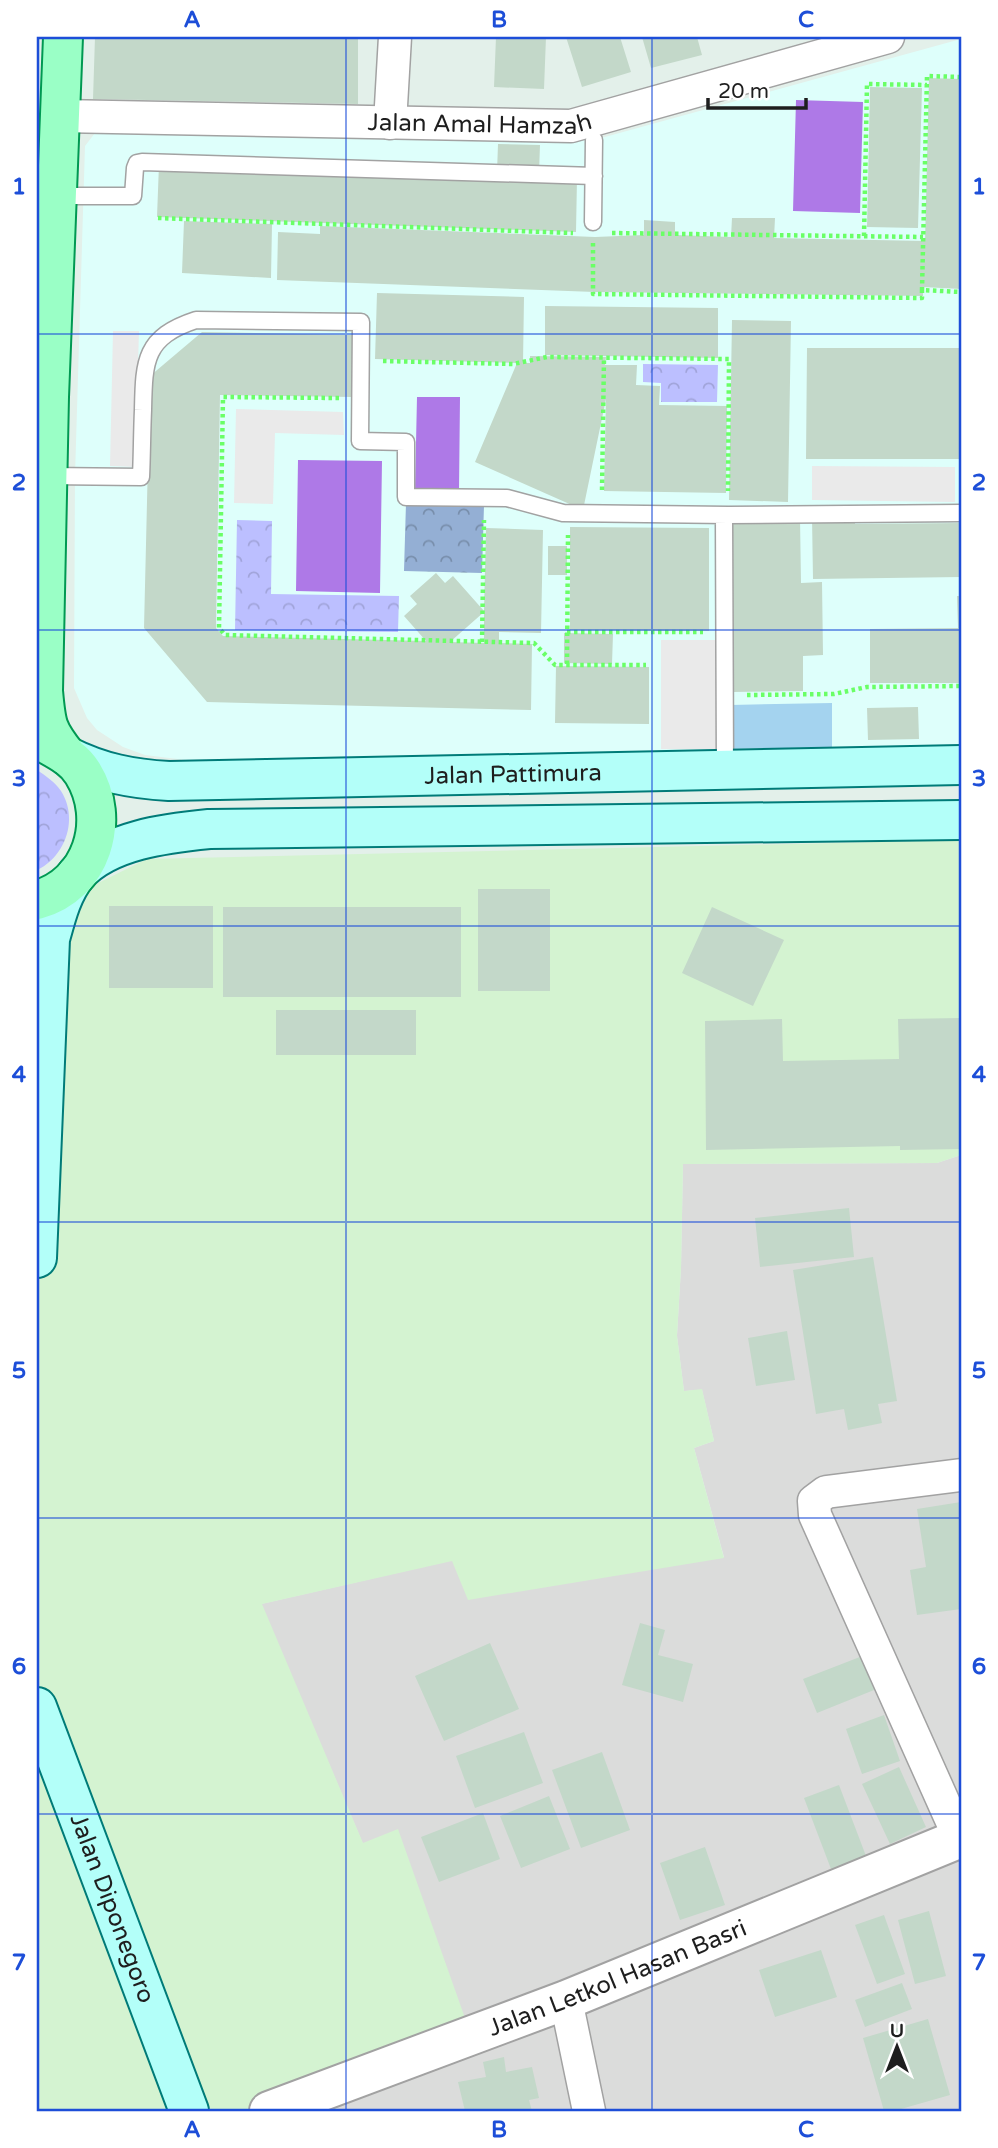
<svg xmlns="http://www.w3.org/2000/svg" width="998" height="2148" viewBox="0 0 998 2148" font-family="'Varela Round',sans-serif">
	<defs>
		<pattern id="forest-crowns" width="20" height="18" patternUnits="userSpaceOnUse" patternTransform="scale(1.75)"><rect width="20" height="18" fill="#94afd4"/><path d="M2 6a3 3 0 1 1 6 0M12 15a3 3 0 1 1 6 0" fill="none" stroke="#788eab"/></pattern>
		<pattern id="park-crowns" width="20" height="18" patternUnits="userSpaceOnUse" patternTransform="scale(1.75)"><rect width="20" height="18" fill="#bcbfff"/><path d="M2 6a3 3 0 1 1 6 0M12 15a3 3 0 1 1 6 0" fill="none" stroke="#a1a4da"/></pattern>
	</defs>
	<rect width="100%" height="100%" fill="#e3f0ea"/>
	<!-- residential -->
	<path fill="#dbdcdb" d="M961,1155V2111H337L328,2071L398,1830L363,1844L261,1604L453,1560L724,1557L694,1448L714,1441L702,1390L684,1391L677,1336L681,1268L683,1164L937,1163Z"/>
	<!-- commercial -->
	<path fill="#d4f3d1" d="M961,840V1155L937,1163L683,1164L681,1268L677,1336L684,1391L702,1389L714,1441L694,1448L724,1558L468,1600L452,1561L262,1604L363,1843L398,1829L465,2018L328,2071L337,2111H37V913L147,859Z"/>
	<!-- education -->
	<path fill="#defffb" d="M961,39V747L202,762L145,755L123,747L97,730L87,718L74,688L75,476L85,146L95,133L105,131L594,140Z"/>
	<!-- forest -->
	<path fill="url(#forest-crowns)" d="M406,503L484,505L482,573L404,571Z"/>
	<!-- park -->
	<path fill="url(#park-crowns)" d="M643,364L718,365L717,402H661V383L643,382Z
		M237,520L272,521L271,594L399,596L398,632L235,630Z
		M37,770C46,776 55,782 61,791C79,819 65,857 37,870Z"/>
	<!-- garden -->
	<path fill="#a4d3ef" d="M832,703V747L731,749L730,705Z"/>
	<!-- pitch -->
	<path fill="#ae79e7" d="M796,100L863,102L860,213L793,211Z
		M417,397H460L459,490L415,489Z
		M298,460L382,461L380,593L296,591Z"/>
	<!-- parking -->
	<path fill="#eaeaea" d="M113,331H139L135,467L110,466Z
		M236,409L343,412L344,435L275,433L273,504L234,503Z
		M812,466L955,467V502L812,500Z
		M661,640H719V749H661Z"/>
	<!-- building -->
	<path fill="#c3d8c9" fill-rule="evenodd" d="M95,37H358V104L93,99Z
		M496,37H546L544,89L494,87Z
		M566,37H620L631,72L582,87Z
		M642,37H697L702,55L651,68Z
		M929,78L961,79V289L923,287V296L595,292L277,280L278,232L320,234V226L595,237L644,235V220L675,222V235L731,237L732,218H775L774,238L925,241Z
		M870,87L922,88L918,228L867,227Z
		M498,144L540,145L539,173L497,172Z
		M159,164L577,178L576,232L157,217Z
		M184,221L272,224L271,278L182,273Z
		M377,293L524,297L523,363H530V356L606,357L605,365H637L636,385L660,386L659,405L727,406L726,493L604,491L606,399L583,510L475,462L517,363L375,359Z
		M545,306L718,308V358L545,355Z
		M732,320L791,321L788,502L729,500Z
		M202,332L353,335L352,397L220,395L216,628L223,636L426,641L404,616L417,604L410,596L436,573L445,583L453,576L484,611L486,528L543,530L541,633L499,632V643L532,644L531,710L207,702L144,628L150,376ZM484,612V643L450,642Z
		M807,348H961V459H806Z
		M812,517H855V524L961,523V577L813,579Z
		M731,518H800L801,583L822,582L823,655L803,656V691L733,692Z
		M570,527L709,528V631L570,630Z
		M548,546H567V575H548Z
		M957,596H961V683H870V629L958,628Z
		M564,633L613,634L612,664L564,663Z
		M556,666L649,667V724L555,723Z
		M918,707L919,739L868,740L867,708Z
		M478,889H550V991H478Z
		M109,906H213V988H109Z
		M223,907H461V997H223Z
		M712,907L784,940L753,1006L682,973Z
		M276,1010H416V1055H276Z
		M961,1018V1149L900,1150V1146L706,1150L705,1021L782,1019L783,1061L899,1059L898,1019Z
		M849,1208L854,1257L760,1267L755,1218Z
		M873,1257L897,1401L878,1404L882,1423L848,1430L844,1409L816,1414L793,1270Z
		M787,1331L795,1380L756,1386L748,1338Z
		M961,1502V1609L917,1615L910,1570L926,1567L917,1509Z
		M640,1623L665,1630L658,1655L693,1664L683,1702L622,1685Z
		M490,1643L519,1709L444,1741L415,1676Z
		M865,1655L879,1688L817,1713L803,1679Z
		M884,1715L900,1761L862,1774L846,1729Z
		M524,1732L543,1783L475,1808L456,1756Z
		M602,1752L630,1830L581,1848L552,1770Z
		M899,1767L926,1827L890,1844L862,1784Z
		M839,1785L866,1856L831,1869L804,1798Z
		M549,1796L570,1849L521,1868L500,1816Z
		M483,1813L500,1859L439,1882L421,1837Z
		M705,1847L725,1905L680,1920L660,1863Z
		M929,1911L946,1976L915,1984L898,1920Z
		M884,1915L905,1974L877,1984L855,1925Z
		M821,1950L837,1997L775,2017L759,1970Z
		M902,1983L912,2009L865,2027L855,2000Z
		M928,2019L950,2095L894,2111H884L863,2038Z
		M504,2057L506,2072L532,2067L539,2098L529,2100L532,2111H465L458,2082L486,2077L483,2062Z"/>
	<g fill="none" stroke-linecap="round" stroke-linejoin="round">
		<defs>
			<path id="service" d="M58,196H133L135,168L137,163L142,162L594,176
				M593,222L594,140
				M48,476L141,477C142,455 142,432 143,410C144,361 144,337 196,320L361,322L360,441L406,442V497L507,498L563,513L728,515L961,513
				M724,515L725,770"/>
			<g id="minor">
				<path id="s1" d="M60,116L571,126L888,37"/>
				<path d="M390,123L395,37"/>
				<path d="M960,1839L815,1515L814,1501L826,1492L961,1475"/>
				<path d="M566,2000L589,2111"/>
			</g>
			<g id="tertiary">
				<path id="s2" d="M269,2111L566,2000L961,1838"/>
			</g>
			<g id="secondary">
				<path id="s3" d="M67,756C101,773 132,779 169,781L961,765"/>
				<path d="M37,1258L50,939C56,917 62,892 77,874C107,840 168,833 209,829L961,820"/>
				<path id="s4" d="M37,1707L189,2111"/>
			</g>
			<path id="primary" d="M63,37L49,397L43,691C46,724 46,730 67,756
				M37,900C92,885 112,820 83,773C74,758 59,751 45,743"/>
		</defs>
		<!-- service casing -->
		<use href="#service" stroke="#a2a2a2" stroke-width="19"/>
		<!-- minor casing -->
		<use href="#minor" stroke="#a2a2a2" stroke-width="35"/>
		<!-- tertiary casing -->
		<use href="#tertiary" stroke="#a2a2a2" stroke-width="42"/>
		<!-- secondary casing -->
		<use href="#secondary" stroke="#007b78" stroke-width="42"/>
		<!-- primary casing -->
		<use href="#primary" stroke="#009952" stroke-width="42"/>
		<!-- path -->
		<path stroke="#6aff66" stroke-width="4.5" stroke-dasharray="3.5 3.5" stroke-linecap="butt" d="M961,77L927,76L922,290L961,292
			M158,218L573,233
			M612,233L923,237
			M864,236L867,84L927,85
			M593,243V294L922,298V290
			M383,361L513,364L547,357L729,359L728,491
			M339,398L223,397L219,628L225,635L534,643L555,665H646
			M602,490L604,358
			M567,632H703
			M482,642L484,520
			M567,664L568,535
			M747,695L834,694L867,687L961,686"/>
		<!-- service -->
		<use href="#service" stroke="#fff" stroke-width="16"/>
		<!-- minor -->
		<use href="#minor" stroke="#fff" stroke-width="32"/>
		<!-- tertiary -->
		<use href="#tertiary" stroke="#fff" stroke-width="38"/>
		<!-- secondary -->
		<use href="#secondary" stroke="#b3fff9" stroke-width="38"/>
		<!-- primary -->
		<use href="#primary" stroke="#9affc6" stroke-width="38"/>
	</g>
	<!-- grid -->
	<path fill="none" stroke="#1d4ed8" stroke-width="2" stroke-opacity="0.55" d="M346,37V2111M652,37V2111M37,334H961M37,630H961M37,926H961M37,1222H961M37,1518H961M37,1814H961"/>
	<g text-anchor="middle" stroke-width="5" stroke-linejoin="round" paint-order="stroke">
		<!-- street labels -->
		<g font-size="24" fill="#1e1e1e" stroke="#fff">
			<text dy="8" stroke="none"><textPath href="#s1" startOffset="420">Jalan Amal Hamzah</textPath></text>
			<text dy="8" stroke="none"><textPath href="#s3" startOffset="450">Jalan Pattimura</textPath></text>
			<text dy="8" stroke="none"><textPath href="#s4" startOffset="215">Jalan Diponegoro</textPath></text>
			<text dy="8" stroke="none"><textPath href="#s2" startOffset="373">Jalan Letkol Hasan Basri</textPath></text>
		</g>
	</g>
	<!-- border -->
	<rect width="998" height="2148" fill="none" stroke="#ffffff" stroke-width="77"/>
	<!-- north arrow -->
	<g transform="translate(897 2047)" stroke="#ffffff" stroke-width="5" paint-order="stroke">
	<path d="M0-5L12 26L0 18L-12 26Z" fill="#1e1e1e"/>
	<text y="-10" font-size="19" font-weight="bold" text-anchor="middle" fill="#1e1e1e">U</text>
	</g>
	<!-- scale -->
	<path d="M708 98v10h98v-10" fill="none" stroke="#1e1e1e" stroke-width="3.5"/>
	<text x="718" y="98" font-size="21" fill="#1e1e1e" stroke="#ffffff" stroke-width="5" paint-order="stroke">20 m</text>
	<rect x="38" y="38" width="922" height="2072" fill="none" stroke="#1d4ed8" stroke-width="2.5"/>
	<g font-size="23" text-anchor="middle" font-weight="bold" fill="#1d4ed8">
		<text x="192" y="27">A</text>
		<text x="499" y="27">B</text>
		<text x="806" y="27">C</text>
		<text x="19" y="194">1</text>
		<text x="979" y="194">1</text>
		<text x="19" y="490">2</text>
		<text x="979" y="490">2</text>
		<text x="19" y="786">3</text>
		<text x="979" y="786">3</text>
		<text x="19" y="1082">4</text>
		<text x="979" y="1082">4</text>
		<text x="19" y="1378">5</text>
		<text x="979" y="1378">5</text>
		<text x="19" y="1674">6</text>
		<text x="979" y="1674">6</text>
		<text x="19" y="1970">7</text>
		<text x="979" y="1970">7</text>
		<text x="192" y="2137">A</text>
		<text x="499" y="2137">B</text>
		<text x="806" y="2137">C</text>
	</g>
</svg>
